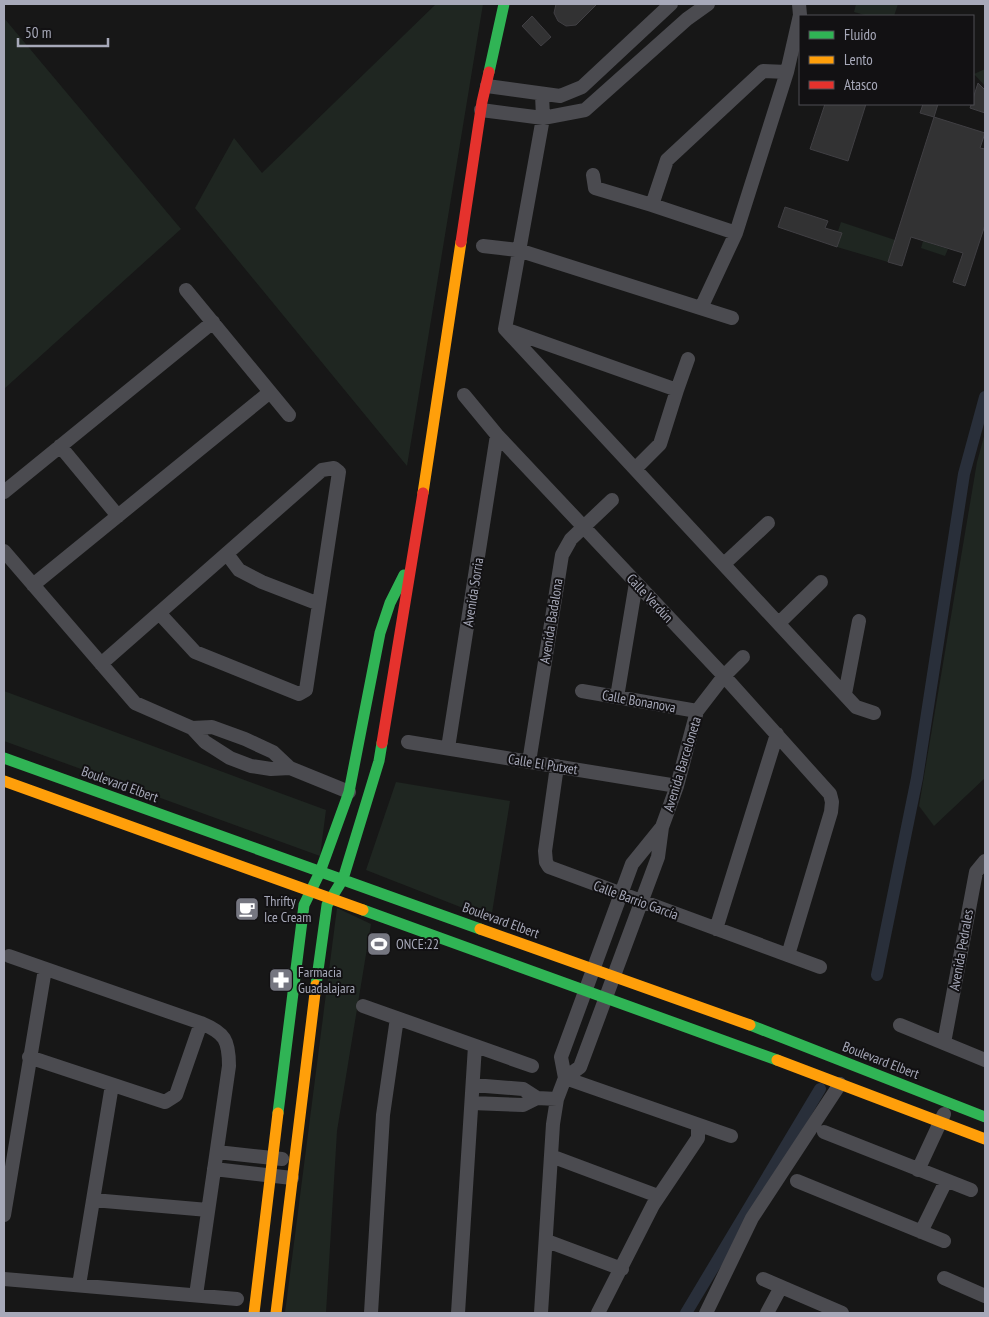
<svg xmlns="http://www.w3.org/2000/svg" width="989" height="1317" viewBox="0 0 989 1317" font-family="'PT Sans Narrow',sans-serif">
	<rect width="100%" height="100%" fill="#171717"/>
	<!-- green -->
	<path fill="#1f2621" d="M436,4H483L407,466L195,208L234,138L262,173Z
		M856,4H898L894,16H868L854,12Z
		M4,18L181,229L4,389Z
		M985,69V86L974,74Z
		M841,222L895,240L888,262L837,247L842,233L838,231Z
		M923,241L948,249L945,256L921,248Z
		M985,433V778L934,826L919,806L977,462Z
		M4,691L326,810L320,856L4,741Z
		M396,782L510,801L491,919L366,870Z
		M337,908L371,924L337,1131L326,1313H285Z"/>
	<g fill="none" stroke-linecap="round" stroke-linejoin="round">
		<!-- canal -->
		<path stroke="#292f3a" stroke-width="12" d="M877,975L917,778L964,474L985,397
			M686,1313L820,1089"/>
	</g>
	<!-- building -->
	<path fill="#323233" stroke="#403f43" d="M556,4H597L576,25L566,26L558,21L554,13Z
		M532,16L551,37L541,46L522,26Z
		M978,83L985,90V113L970,108Z
		M825,104H866L848,161L810,149Z
		M923,104H938L934,117L920,113Z
		M934,117L985,133L980,148L985,149V225L965,286L953,282L963,253L911,237L902,266L888,262Z
		M785,207L828,221L825,228L842,233L837,247L778,227Z"/>
	<g fill="none" stroke-linecap="round" stroke-linejoin="round">
		<!-- street -->
		<path stroke="#4b4b50" stroke-width="14" d="M487,86L560,96L582,87L671,4
			M542,94L543,118L505,329L856,707L874,713
			M481,110L543,118L585,110L687,19L708,4
			M593,175L595,188L652,205L736,233
			M652,205L667,160L763,71L787,72
			M483,246L518,250L732,318
			M186,290L289,415
			M701,308L736,233L787,72L800,15L799,4
			M508,330L677,390L688,359
			M464,395L497,435L724,676L830,794L832,802L831,812L788,955
			M60,446L118,516
			M635,469L660,444L677,390
			M4,492L213,322
			M4,551L135,703L192,728L205,742L230,758L251,766L271,769L290,768
			M227,554L239,570L262,582L319,604
			M724,564L768,523
			M33,585L270,392
			M779,623L821,582
			M101,664L322,470L334,468L339,472L306,690L299,694L195,652L160,614
			M582,691L697,711
			M845,694L859,621
			M617,697L636,583
			M192,728L212,727L245,739L273,752L290,768L349,792
			M408,742L677,786
			M448,748L497,435
			M529,762L562,555L571,539L612,500
			M557,766L545,851L546,862L549,867L820,967
			M716,929L777,734
			M9,956L201,1023C225,1033 229,1040 229,1066L196,1295
			M363,1006L532,1066
			M900,1025L985,1060
			M944,1043L976,872L985,861
			M29,1057L165,1102L176,1095L201,1023
			M565,1078L580,1067L658,857L662,827L677,786L697,711L724,676L743,657
			M565,1078L731,1136
			M473,1085L523,1089L537,1098
			M472,1103L523,1105L537,1098L557,1099
			M824,1132L971,1190
			M217,1152L282,1159
			M551,1156L658,1196
			M214,1169L292,1178
			M918,1170L944,1114
			M797,1181L944,1241
			M93,1200L208,1210
			M4,1215L45,969
			M921,1232L946,1181
			M547,1241L622,1269
			M944,1278L985,1296
			M4,1279L237,1299
			M763,1279L842,1313
			M79,1285L112,1085
			M371,1313L383,1115L397,1018
			M458,1313L475,1046
			M541,1313L553,1124L557,1099L565,1078L561,1057L632,864L662,827
			M598,1313L653,1205L698,1138V1125
			M706,1313L752,1218L840,1084
			M767,1313L781,1287"/>
		<!-- fast -->
		<path stroke="#30b455" stroke-width="11" d="M489,72L504,4
			M4,758L480,929
			M363,910L777,1060
			M316,985L327,905L343,879L379,761L382,743
			M750,1025L985,1117
			M278,1113L304,905L320,872L349,792L380,633L390,603L404,575"/>
		<!-- slow -->
		<path stroke="#ff9f0a" stroke-width="11" d="M423,493L461,242
			M4,781L363,910
			M480,929L750,1025
			M777,1060L985,1139
			M254,1313L278,1113
			M276,1313L316,985"/>
		<!-- jam -->
		<path stroke="#e5322d" stroke-width="11" d="M461,242L482,102L489,72
			M382,743L423,493"/>
	</g>
	<!-- icons -->
	<defs>
		<symbol id="cafe-square" viewBox="-11 -11 22 22"><rect x="-9" y="-9" width="18" height="18" rx="4" fill="#757680" stroke="#121113"/><path d="M-5.5-4.5H6V0H3Q3 3.5 0 3.5H-2.5Q-5.5 3.5-5.5 0ZM3-3.2v2h1.7v-2ZM-6 4.5H4V6H-6Z" fill="#fff"/></symbol>
		<symbol id="stadium-square" viewBox="-11 -11 22 22"><rect x="-9" y="-9" width="18" height="18" rx="4" fill="#757680" stroke="#121113"/><path d="M0-5a6.5 5 0 1 0 0 10a6.5 5 0 1 0 0-10ZM-3.5-1.8h7v3.6h-7Z" fill="#fff"/></symbol>
		<symbol id="pharmacy-square" viewBox="-11 -11 22 22"><rect x="-9" y="-9" width="18" height="18" rx="4" fill="#757680" stroke="#121113"/><path d="M-2-6h4v4h4v4h-4v4h-4v-4h-4v-4h4Z" fill="#fff"/></symbol>
	</defs>
	<g fill-rule="evenodd">
		<use href="#cafe-square" x="233" y="895" width="28" height="28"/>
		<use href="#stadium-square" x="365" y="930" width="28" height="28"/>
		<use href="#pharmacy-square" x="267" y="966" width="28" height="28"/>
	</g>
	<g text-anchor="middle" stroke-width="4" stroke-linejoin="round" paint-order="stroke">
		<!-- street labels -->
		<g font-size="14" fill="#a7a9b9" stroke="#121113">
			<text transform="translate(473 592) rotate(-81)" y="5">Avenida Sorria</text>
			<text transform="translate(650 598) rotate(47)" y="5">Calle Verdún</text>
			<text transform="translate(551 621) rotate(-81)" y="5">Avenida Badalona</text>
			<text transform="translate(639 701) rotate(10)" y="5">Calle Bonanova</text>
			<text transform="translate(543 764) rotate(9)" y="5">Calle El Putxet</text>
			<text transform="translate(682 764) rotate(-73)" y="5">Avenida Barceloneta</text>
			<text transform="translate(120 784) rotate(20)" y="5">Boulevard Elbert</text>
			<text transform="translate(636 900) rotate(20)" y="5">Calle Barrio García</text>
			<text transform="translate(501 920) rotate(20)" y="5">Boulevard Elbert</text>
			<text transform="translate(961 950) rotate(-80)" y="5">Avenida Pedrales</text>
			<text transform="translate(881 1060) rotate(21)" y="5">Boulevard Elbert</text>
		</g>
		<!-- poi labels -->
		<g font-size="14" fill="#a7a9b9" stroke="#121113" text-anchor="start">
			<text x="264" y="906">Thrifty<tspan x="264" dy="16">Ice Cream</tspan></text>
			<text x="396" y="949">ONCE:22</text>
			<text x="298" y="977">Farmacia<tspan x="298" dy="16">Guadalajara</tspan></text>
		</g>
	</g>
	<!-- border -->
	<rect width="989" height="1317" fill="none" stroke="#a7a9b9" stroke-width="10"/>
	<!-- legend -->
	<rect x="799" y="15" width="175" height="90" fill="#121113" stroke="#4e4e55"/>
	<rect x="809" y="31" width="25" height="8" fill="#30b455" stroke="#4e4e55"/>
	<text x="844" y="40" font-size="15" fill="#a7a9b9">Fluido</text>
	<rect x="809" y="56" width="25" height="8" fill="#ff9f0a" stroke="#4e4e55"/>
	<text x="844" y="65" font-size="15" fill="#a7a9b9">Lento</text>
	<rect x="809" y="81" width="25" height="8" fill="#e5322d" stroke="#4e4e55"/>
	<text x="844" y="90" font-size="15" fill="#a7a9b9">Atasco</text>
	<!-- scale -->
	<path d="M18 38v8h90v-8" fill="none" stroke="#a7a9b9" stroke-width="2.5"/>
	<text x="25" y="38" font-size="15" fill="#a7a9b9" stroke="#121113" stroke-width="4" paint-order="stroke">50 m</text>
</svg>
